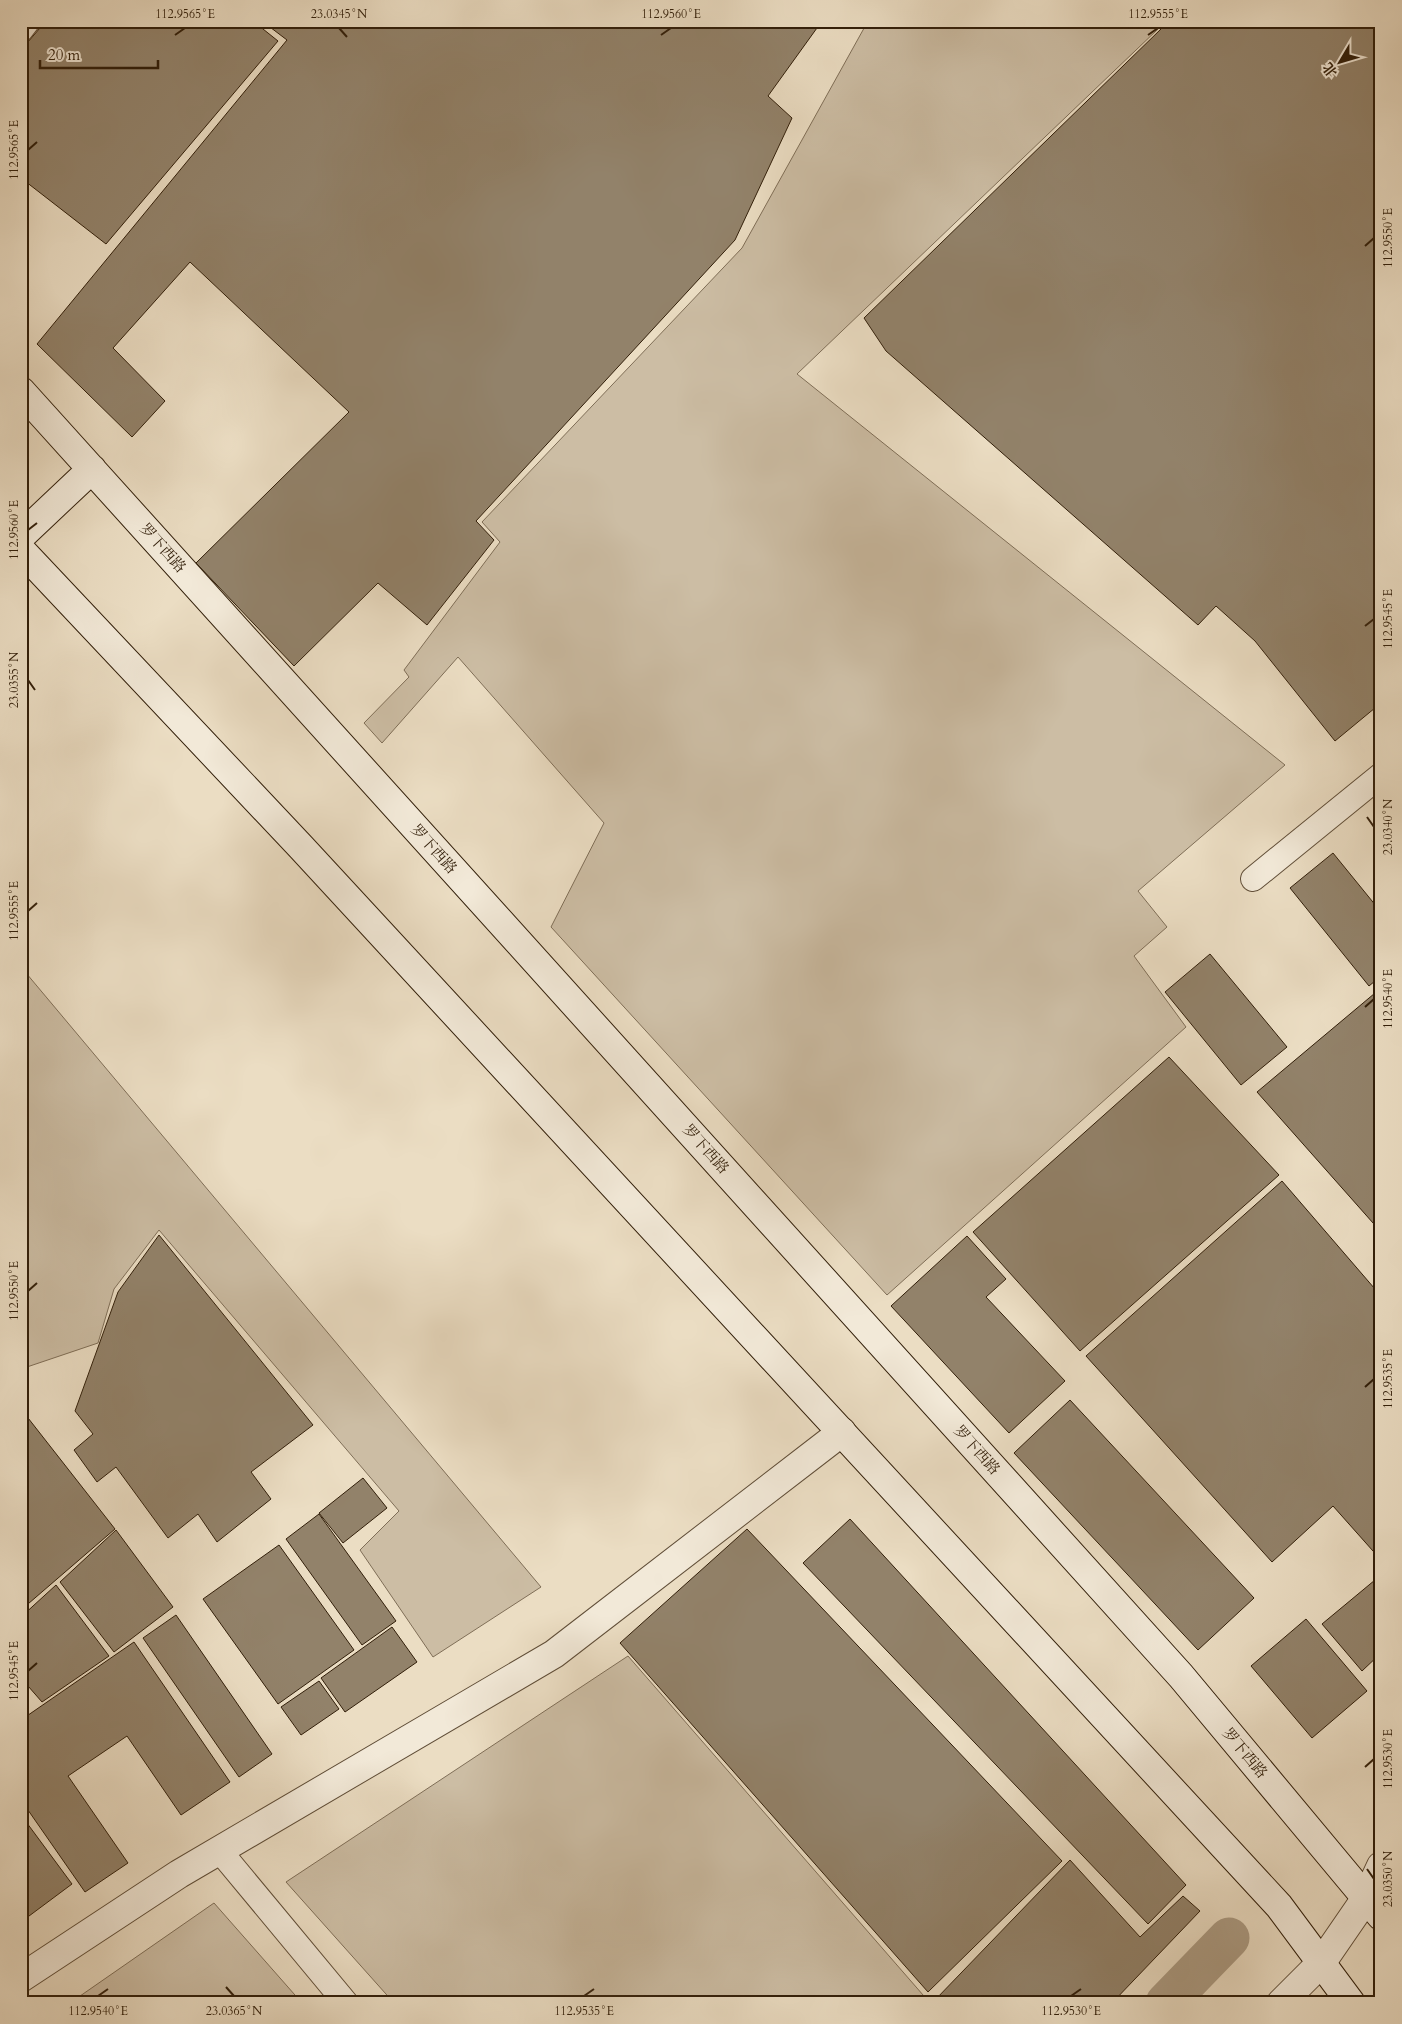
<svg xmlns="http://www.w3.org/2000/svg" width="1402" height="2024" viewBox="0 0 1402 2024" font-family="Cardo,'Noto Serif SC',serif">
	<rect width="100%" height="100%" fill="#ebddc3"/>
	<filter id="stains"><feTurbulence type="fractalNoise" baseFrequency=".004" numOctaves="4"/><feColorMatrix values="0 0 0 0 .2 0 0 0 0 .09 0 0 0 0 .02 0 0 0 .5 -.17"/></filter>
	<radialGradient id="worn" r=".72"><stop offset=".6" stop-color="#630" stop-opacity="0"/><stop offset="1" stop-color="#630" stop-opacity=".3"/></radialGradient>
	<!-- grass -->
	<path fill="#ccbda4" stroke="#7f6e57" d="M868,21H1151L1158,29L797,374L1285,765L1138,891L1167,927L1134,956L1186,1027L887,1295L551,927L604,823L458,657L382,743L364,723L409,677L404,670L500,542L482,522L742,248Z
		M21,967L541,1587L433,1657L360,1550L399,1511L159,1230L114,1289L98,1343L21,1369Z
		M628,1656L930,2003H394L286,1882Z
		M214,1903L302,2003H70Z"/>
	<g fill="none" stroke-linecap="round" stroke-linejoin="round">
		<!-- canal -->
		<path stroke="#ac9c84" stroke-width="41" d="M1166,2003L1229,1938"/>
	</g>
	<!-- building -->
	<path fill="#92826a" stroke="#321f0a" d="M46,21H253L278,41L106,244L21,178V50Z
		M262,21H822L768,96L792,118L735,240L476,521L494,540L427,625L378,583L294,666L196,563L349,412L190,262L113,348L165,401L132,437L37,344L287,40Z
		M1153,21H1381V703L1335,741L1255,641L1216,606L1198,625L886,351L864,318L1161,29Z
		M1333,853L1381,912V976L1369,986L1290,888Z
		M1210,954L1287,1047L1241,1085L1165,992Z
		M1381,988V1232L1257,1092Z
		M1169,1057L1279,1175L1080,1351L973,1232Z
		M1282,1181L1381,1296V1560L1333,1506L1272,1562L1086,1356Z
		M159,1235L313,1425L251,1472L271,1499L217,1542L198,1514L168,1538L116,1467L97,1482L74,1450L93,1434L75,1411L118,1292Z
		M967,1236L1006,1279L986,1297L1065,1381L1009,1433L891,1306Z
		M1070,1400L1254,1598L1198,1650L1014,1453Z
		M21,1409L115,1529L21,1610Z
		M363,1478L387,1508L343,1543L319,1513Z
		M319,1514L396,1621L362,1645L286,1539Z
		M850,1519L1186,1885L1148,1924L803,1563Z
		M747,1529L1062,1861L928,1992L620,1643Z
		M116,1530L173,1607L114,1652L60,1582Z
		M279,1545L354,1650L278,1704L203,1599Z
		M1381,1575V1653L1362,1671L1322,1624Z
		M56,1585L109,1656L42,1702L21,1678V1617Z
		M176,1615L272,1754L239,1777L143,1638Z
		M1306,1619L1367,1691L1312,1738L1251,1666Z
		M392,1627L417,1662L345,1712L321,1678Z
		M134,1642L230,1782L181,1815L127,1736L68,1776L128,1863L85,1892L21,1800V1720Z
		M319,1681L339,1709L301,1735L281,1707Z
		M21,1815L72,1884L21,1922Z
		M1070,1860L1140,1937L1183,1896L1200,1911L1112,2003H937L935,2000Z"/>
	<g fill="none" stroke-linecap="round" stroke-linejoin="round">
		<defs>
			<path id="service" d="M21,30L28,21
				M1253,879L1381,775
				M219,1850L346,2003"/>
			<path id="minor" d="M21,1978L179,1874L554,1654L842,1432
				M1281,2003L1322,1962L1366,1898L1381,1866"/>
			<path id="secondary" d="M21,391L1181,1676L1381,1916
				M21,536L92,469
				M21,550L301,847L1279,1906L1351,2003"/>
		</defs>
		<!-- service casing -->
		<use href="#service" stroke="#604e38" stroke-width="26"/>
		<!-- minor casing -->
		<use href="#minor" stroke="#604e38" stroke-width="30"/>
		<!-- secondary casing -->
		<use href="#secondary" stroke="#321f0a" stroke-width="30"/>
		<!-- service -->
		<use href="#service" stroke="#f2e9d8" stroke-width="24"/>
		<!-- minor -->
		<use href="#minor" stroke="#f2e9d8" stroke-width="28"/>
		<!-- secondary -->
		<use href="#secondary" stroke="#f2e9d8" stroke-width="28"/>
	</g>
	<!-- ticks -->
	<path fill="none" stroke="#321f0a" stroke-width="2" d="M339,28L347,37M175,35L185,28M661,35L671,28M1148,35L1158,28M28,150L37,142M1365,246L1374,238M28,530L37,523M1365,626L1374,619M28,680L35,690M1367,817L1374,827M28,911L37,903M1365,1007L1374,999M28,1291L37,1283M1365,1387L1374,1379M28,1671L37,1663M1365,1767L1374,1759M1367,1869L1374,1879M226,1987L234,1996M98,1996L108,1989M584,1996L594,1989M1071,1996L1081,1989"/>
	<g text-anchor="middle" stroke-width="5" stroke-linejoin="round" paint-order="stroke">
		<!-- street labels -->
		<g font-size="15" fill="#321f0a" stroke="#f2e9d8">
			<text transform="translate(163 548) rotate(48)" y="5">罗下西路</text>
			<text transform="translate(434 849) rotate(48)" y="5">罗下西路</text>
			<text transform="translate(706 1149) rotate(48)" y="5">罗下西路</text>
			<text transform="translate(977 1450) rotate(48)" y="5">罗下西路</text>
			<text transform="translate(1245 1753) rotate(50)" y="5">罗下西路</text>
		</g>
	</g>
	<!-- margin -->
	<rect width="1402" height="2024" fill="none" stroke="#ebddc3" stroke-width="55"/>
	<!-- north arrow -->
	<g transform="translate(1340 62) rotate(232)" stroke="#f2e9d8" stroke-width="4" paint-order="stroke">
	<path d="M0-4L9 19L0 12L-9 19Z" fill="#321f0a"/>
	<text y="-8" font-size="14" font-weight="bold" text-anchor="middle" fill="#321f0a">北</text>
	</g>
	<!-- scale -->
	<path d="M40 60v8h118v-8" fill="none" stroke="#321f0a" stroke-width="2.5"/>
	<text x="48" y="60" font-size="15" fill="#321f0a" stroke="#f2e9d8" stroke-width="4" paint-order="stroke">20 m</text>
	<rect x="28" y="28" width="1346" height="1968" fill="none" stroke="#321f0a" stroke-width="2"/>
	<g font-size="12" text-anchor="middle" fill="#321f0a">
		<text x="185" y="18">112.9565°E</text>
		<text x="339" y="18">23.0345°N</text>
		<text x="671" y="18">112.9560°E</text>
		<text x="1158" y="18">112.9555°E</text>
		<text transform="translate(14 150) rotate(-90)" y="4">112.9565°E</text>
		<text transform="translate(1388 238) rotate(-90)" y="4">112.9550°E</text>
		<text transform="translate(14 530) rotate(-90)" y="4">112.9560°E</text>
		<text transform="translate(1388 619) rotate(-90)" y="4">112.9545°E</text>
		<text transform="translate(14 680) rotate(-90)" y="4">23.0355°N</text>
		<text transform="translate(1388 827) rotate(-90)" y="4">23.0340°N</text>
		<text transform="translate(14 911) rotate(-90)" y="4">112.9555°E</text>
		<text transform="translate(1388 999) rotate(-90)" y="4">112.9540°E</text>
		<text transform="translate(14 1291) rotate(-90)" y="4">112.9550°E</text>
		<text transform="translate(1388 1379) rotate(-90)" y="4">112.9535°E</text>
		<text transform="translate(14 1671) rotate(-90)" y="4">112.9545°E</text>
		<text transform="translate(1388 1759) rotate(-90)" y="4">112.9530°E</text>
		<text transform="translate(1388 1879) rotate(-90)" y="4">23.0350°N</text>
		<text x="98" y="2015">112.9540°E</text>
		<text x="234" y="2015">23.0365°N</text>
		<text x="584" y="2015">112.9535°E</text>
		<text x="1071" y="2015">112.9530°E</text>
	</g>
	<rect width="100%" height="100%" filter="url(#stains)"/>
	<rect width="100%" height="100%" fill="url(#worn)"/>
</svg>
